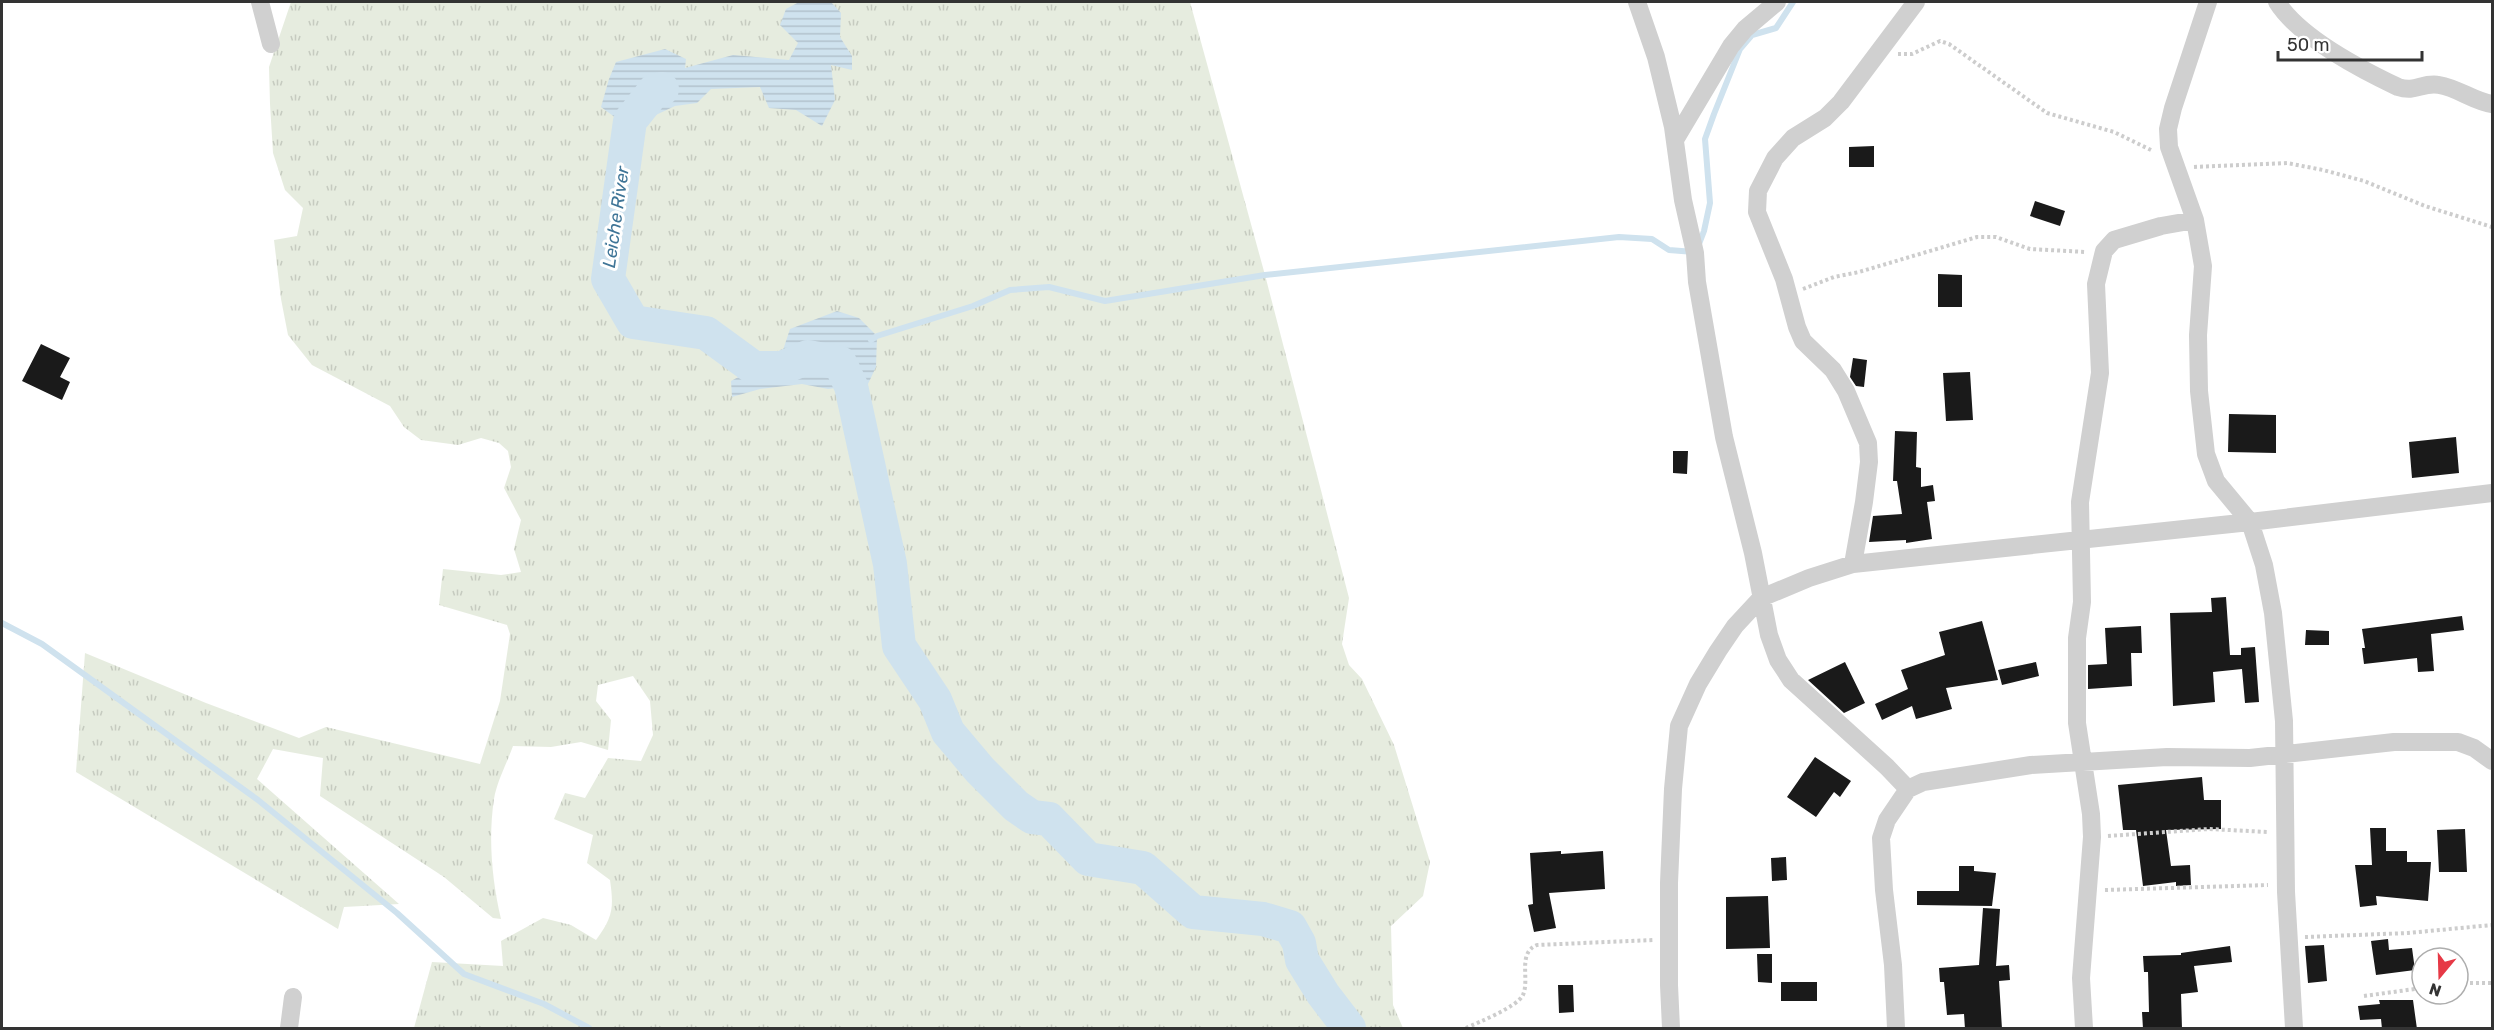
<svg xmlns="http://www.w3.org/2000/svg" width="2494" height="1030" viewBox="0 0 2494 1030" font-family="Rubik,sans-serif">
	<defs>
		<pattern id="grass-tufts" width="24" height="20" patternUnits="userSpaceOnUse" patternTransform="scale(1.5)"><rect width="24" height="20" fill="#e6ecdf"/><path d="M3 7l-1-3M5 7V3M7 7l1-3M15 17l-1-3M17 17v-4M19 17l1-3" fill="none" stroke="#c6cbc0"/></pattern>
		<pattern id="water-rules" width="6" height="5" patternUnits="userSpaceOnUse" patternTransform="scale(1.5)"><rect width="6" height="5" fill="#cfe2ee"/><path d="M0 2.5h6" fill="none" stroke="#b2c2cd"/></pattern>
	</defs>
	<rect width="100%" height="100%" fill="#fff"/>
	<!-- grass -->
	<path fill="url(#grass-tufts)" d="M291,2H1190L1265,275L1349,598L1342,644L1349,665L1362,679L1394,745L1430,862L1423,896L1391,926L1393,1005L1403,1028H414L432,962L503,966L501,941L543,918L571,925L596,940C613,917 614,908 610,880L587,863L593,835L554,819L565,793L585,798L608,758L641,761L653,735L650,701L633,676L598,685L596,701L611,720L608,750L581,742L551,747L513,746C507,763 497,781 494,799C488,839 492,880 501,919L493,918L444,877L320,796L323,758L273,749L257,779L399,904L344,907L338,929L76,772L85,653L206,703L299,738L326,727L480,764L500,701L510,634L507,625L439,605L443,569L501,575L521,572L514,549L521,520L504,488L511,467L508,451L499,443L481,438L458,445L421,440L404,427L390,406L312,365L288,335L281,299L274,240L297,236L303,208L285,190L273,153L270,104L269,67Z"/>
	<!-- water -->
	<path fill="url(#water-rules)" d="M799,2H831L841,13L840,37L852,56V70L831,65L835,100L822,126L796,110L769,108L760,87L711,89L697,103L675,106L643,121H620L601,107L609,79L616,62L665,49L686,59L685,68L733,55L789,60L798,43L780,25L786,9Z
		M837,311L859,318L877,336L876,367L868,384L828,389L802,384L760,389L732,397L731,381L782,353L790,329Z"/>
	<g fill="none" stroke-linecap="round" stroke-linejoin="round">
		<!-- stream -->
		<path stroke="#cfe2ee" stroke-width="6" d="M1699,244L1704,231L1710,203L1705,139L1714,114L1740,49L1752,35L1776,28L1793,2
			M871,340L877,336L973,306L1010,290L1049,287L1105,301L1265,275L1619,237L1652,239L1669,250L1694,252
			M2,623L42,644L258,800L397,913L464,974L544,1004L589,1028"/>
		<!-- river -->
		<path stroke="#cfe2ee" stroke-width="34" d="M662,89L654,91L630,121L608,279L633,322L706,333L754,368H782L808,357L840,363L851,386L890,564L899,646L935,700L948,732L980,770L1016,806L1032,817L1049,819L1088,859L1143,868L1193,912L1263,919L1290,927L1299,943L1302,960L1323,994L1349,1028"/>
	</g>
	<!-- building -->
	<path fill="#1a1a1a" d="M1874,146V167H1849V147Z
		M2035,201L2065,211L2060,226L2030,216Z
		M1938,274L1962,275V307H1938Z
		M41,344L70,358L60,377L70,382L62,400L22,381Z
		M1853,358L1867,360L1864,387L1856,386L1850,377Z
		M1970,372L1973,420L1946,421L1943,373Z
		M2229,414L2276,415V453L2228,452Z
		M1895,431L1917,432L1916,467L1921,468V487L1933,485L1935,501L1927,502L1932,539L1906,543V540L1869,542L1873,516L1902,514L1897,481H1893Z
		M2456,437L2459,473L2412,478L2409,442Z
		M1673,451H1688L1687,474L1673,473Z
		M2226,597L2230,655H2241V648L2255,647L2259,702L2245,703L2242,669L2213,672L2215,702L2173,706L2170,613L2212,612L2211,598Z
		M2462,616L2464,630L2431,634L2434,671L2418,672L2417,658L2364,664L2362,648H2365L2362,629Z
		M1982,621L1998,680L1946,688L1952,709L1916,719L1912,706L1882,720L1875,704L1908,689L1901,670L1945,655L1939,632Z
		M2141,626L2142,653H2131L2132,686L2088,689V665L2107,664L2105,628Z
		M2306,630L2329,631V645H2305Z
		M1845,662L1865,703L1844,713L1808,680Z
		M2036,662L2039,676L2002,685L1998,670Z
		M1815,757L1851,781L1840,797L1834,792L1816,817L1787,797Z
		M2202,777L2204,800H2221V829L2166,830L2171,866L2190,865L2191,885L2176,886V882L2143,886L2136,830H2123L2118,785Z
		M2370,828H2386V851H2407V862H2431L2428,901L2376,896L2377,905L2360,907L2355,865H2372Z
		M2465,829L2467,872H2439L2437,830Z
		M1561,851V854L1603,851L1605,889L1549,893L1556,928L1534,932L1528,905L1533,904L1530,853Z
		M1786,857L1787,880L1772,881L1771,858Z
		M1959,866H1974V871L1996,873L1992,906L1917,905V891H1959Z
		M1768,896L1770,948L1726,949V897Z
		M1983,908L2000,909L1996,966L2009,965L2010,980L1999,981L2002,1029H1965L1964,1014L1947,1015L1944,982H1940L1939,968L1979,965Z
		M2388,939L2389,950L2412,948L2415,970L2376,975L2371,941Z
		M2324,945L2327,981L2308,983L2305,946Z
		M2230,946L2232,962L2194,966L2198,992L2181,994L2182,1029H2143L2142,1012H2149L2148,972H2144L2143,956L2181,955V953Z
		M1757,954H1772V983L1758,982Z
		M1781,982H1817V1001H1781Z
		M1558,985H1573L1574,1012L1559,1013Z
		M2379,1000H2413L2417,1029H2382L2381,1019L2360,1020L2358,1006L2380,1004Z"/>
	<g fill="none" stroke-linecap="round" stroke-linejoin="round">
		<!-- path -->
		<path stroke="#cdcdcd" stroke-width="4" stroke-dasharray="3 3" stroke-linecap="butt" d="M1898,54H1912L1940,41L1949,44L2047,113L2114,132L2153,151
			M2194,167L2287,163L2323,170L2364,181L2425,206L2492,227
			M1803,289L1834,277L1859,272L1977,237H1996L2030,249L2086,252
			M2108,836L2209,829L2268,832
			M2105,890L2268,885
			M2305,937L2408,933L2492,925
			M2458,983H2492
			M2364,996L2422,988
			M1466,1028C1479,1022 1517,1007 1523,995C1530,979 1517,953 1537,945L1653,940"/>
		<!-- minor -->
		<path stroke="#d0d0d0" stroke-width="18" d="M260,2L271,44
			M1637,2L1656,57L1673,127L1683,200L1695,253L1697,282L1724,437L1753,553L1769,635L1778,660L1791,680L1887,767L1908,789
			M2208,2L2173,108L2168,129L2169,147L2195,220L2203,266L2198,335L2199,391L2206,454L2216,481L2250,522L2264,565L2273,613L2284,721L2286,892L2294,1028
			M2277,2C2299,37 2360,69 2398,87C2416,93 2422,82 2439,85C2458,88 2473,101 2492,104
			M1675,140L1731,46L1745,29L1777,2
			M1853,564L1864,502L1869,462L1868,443L1846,391L1833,370L1803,341L1797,327L1784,279L1757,212L1758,191L1775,158L1793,138L1825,118L1841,102L1916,2
			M289,1028L293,997
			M1671,1028L1669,985V883L1673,789L1679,726L1698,684L1718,651L1735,626L1761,598L1809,578L1853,564L2250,522L2492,493
			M1896,1028L1893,965L1884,890L1881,838L1887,820L1908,789L1923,782L2031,765L2167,757L2250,758L2394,742H2458L2474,748L2492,761
			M2084,1028L2081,978L2092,837L2091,814L2077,723V638L2082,602L2080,502L2100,373L2096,284L2104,251L2114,240L2161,226L2195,220"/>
	</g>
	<g text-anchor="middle" stroke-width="6" stroke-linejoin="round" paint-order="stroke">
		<!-- water labels -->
		<g font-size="18" font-style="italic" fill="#3f7597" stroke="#fff">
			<text transform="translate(616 217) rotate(-82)" y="6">Leiche River</text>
		</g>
	</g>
	<!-- border -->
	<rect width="2494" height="1030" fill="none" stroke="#333333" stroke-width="6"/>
	<!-- north arrow -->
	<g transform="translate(2440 976) rotate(199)"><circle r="28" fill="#ffffff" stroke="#adadad" stroke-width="1.5"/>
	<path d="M0-4.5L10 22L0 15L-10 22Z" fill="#e63946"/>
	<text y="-9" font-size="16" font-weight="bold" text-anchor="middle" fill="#333333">N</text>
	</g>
	<!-- scale -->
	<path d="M2278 51v9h144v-9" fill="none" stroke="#333333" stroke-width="3"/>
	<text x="2287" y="51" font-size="18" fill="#333333" stroke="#ffffff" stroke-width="4.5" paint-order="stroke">50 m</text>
</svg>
